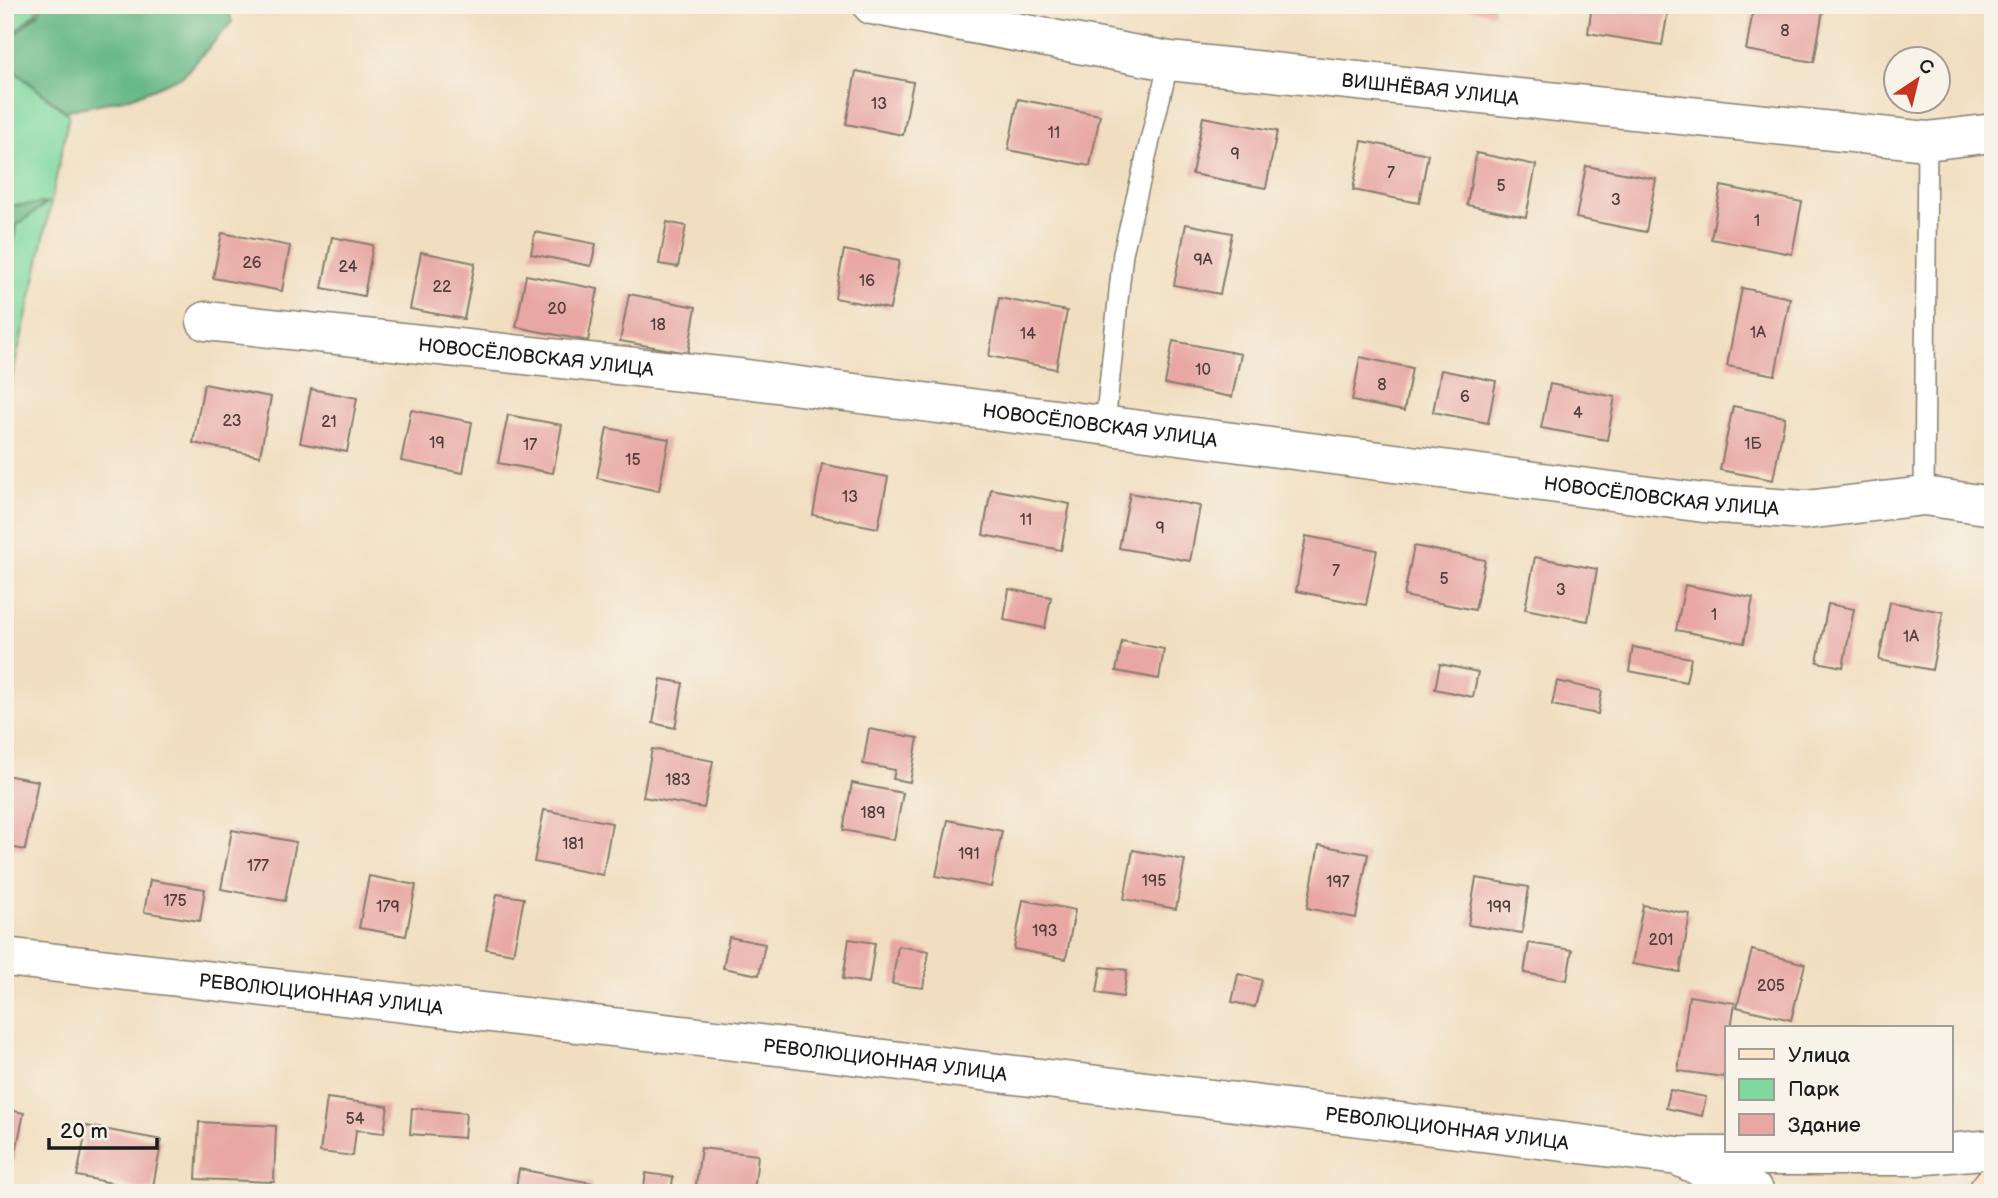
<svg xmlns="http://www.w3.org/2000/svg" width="1998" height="1198" viewBox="0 0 1998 1198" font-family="'Balsamiq Sans',sans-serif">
	<rect width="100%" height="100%" fill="#f7f3e8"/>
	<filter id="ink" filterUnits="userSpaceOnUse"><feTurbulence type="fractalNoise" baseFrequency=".0143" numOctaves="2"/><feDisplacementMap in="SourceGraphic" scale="14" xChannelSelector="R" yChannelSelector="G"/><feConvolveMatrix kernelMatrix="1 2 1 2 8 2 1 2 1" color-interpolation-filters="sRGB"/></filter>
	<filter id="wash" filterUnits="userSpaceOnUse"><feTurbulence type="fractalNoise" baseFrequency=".00686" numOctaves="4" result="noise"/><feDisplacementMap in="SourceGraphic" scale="28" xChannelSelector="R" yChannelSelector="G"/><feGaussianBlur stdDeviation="1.57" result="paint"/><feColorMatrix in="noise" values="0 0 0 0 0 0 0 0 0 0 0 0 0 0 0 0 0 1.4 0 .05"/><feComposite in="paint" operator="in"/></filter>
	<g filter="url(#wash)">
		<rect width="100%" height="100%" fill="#f1dec0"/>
		<!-- green -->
		<path fill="#7fd99f" stroke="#4e7a5e" stroke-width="2" d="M5,5H36L37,12L5,40Z
			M5,64L69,115L36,275L5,406V378L11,361L6,301L16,226L47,203L5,206Z"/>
		<!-- forest -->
		<path fill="#67b986" stroke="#426a51" stroke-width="2" d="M39,5H226L232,22L183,76L133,97L65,111L5,63V43L40,12Z
			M47,203L15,226L6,301L10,362L5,375V207Z"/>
		<g id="blocks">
			<!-- building -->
			<path fill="#e8a7a3" d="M1453,5H1495L1493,14Z
				M1592,5H1669L1662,45L1588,33Z
				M1754,5H1797L1823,10L1814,62L1746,50Z
				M856,71L913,82L903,135L846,124Z
				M1018,99L1100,115L1090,166L1008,150Z
				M1203,117L1277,131L1266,188L1192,174Z
				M1362,141L1428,154L1419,203L1353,190Z
				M1476,153L1536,165L1526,217L1467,205Z
				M1586,166L1656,179L1646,232L1576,218Z
				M1721,186L1802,202L1792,254L1711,239Z
				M667,222L686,226L678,267L659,264Z
				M1186,224L1232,233L1220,294L1174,285Z
				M535,232L596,244L591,266L531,254Z
				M222,233L290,246L282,291L213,278Z
				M332,237L373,245L364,296L322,288Z
				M844,250L899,261L890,309L835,298Z
				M421,252L475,263L464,319L410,309Z
				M526,275L598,289L588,341L516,327Z
				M1742,288L1790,298L1775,375L1727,366Z
				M629,294L696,307L688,353L620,341Z
				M999,298L1067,311L1056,369L989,356Z
				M1173,341L1241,354L1232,397L1165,384Z
				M1360,357L1412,368L1404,411L1352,401Z
				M1441,370L1496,381L1488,423L1433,412Z
				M204,384L271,397L260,456L193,443Z
				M1550,384L1615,397L1607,440L1541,428Z
				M311,389L357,398L347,452L300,443Z
				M1733,406L1785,417L1773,480L1720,470Z
				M411,410L472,422L463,473L401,461Z
				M508,415L562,425L553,473L498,463Z
				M607,428L669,439L659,491L597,478Z
				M822,464L888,477L878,528L813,515Z
				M991,489L1070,504L1061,550L983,535Z
				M1130,493L1200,506L1190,561L1119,548Z
				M1306,536L1377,550L1366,605L1296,591Z
				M1414,546L1485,560L1475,610L1404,596Z
				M1535,557L1597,569L1588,621L1525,609Z
				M1685,585L1753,598L1744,643L1676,630Z
				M1009,589L1051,597L1045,628L1004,620Z
				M1890,602L1943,612L1932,670L1879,660Z
				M1828,604L1854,609L1843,667L1817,662Z
				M1122,641L1164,649L1159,679L1116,671Z
				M1633,647L1691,658L1686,682L1629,671Z
				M1440,664L1478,672L1473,697L1435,689Z
				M661,679L683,683L675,728L653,723Z
				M1557,681L1602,691L1598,714L1552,705Z
				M869,729L918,738L910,782L893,779L895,770L863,764Z
				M652,749L713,761L704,808L643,797Z
				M5,775L38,781L25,850L5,846Z
				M852,783L903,793L894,840L843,830Z
				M544,810L612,823L603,875L534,862Z
				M948,820L1002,831L991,887L936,876Z
				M232,830L296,842L285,901L221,889Z
				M1319,845L1368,854L1356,918L1307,908Z
				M1133,850L1185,860L1176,909L1124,899Z
				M369,876L416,885L406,936L359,928Z
				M1476,878L1529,887L1522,933L1468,925Z
				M150,880L205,889L200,921L144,912Z
				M497,894L524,898L513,954L486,949Z
				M1023,900L1075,910L1066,959L1014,949Z
				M1643,905L1690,914L1680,972L1632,964Z
				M729,937L765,944L759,975L723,968Z
				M849,939L875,943L869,983L843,979Z
				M1529,943L1572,950L1567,980L1524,973Z
				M898,946L929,951L923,988L892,984Z
				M1752,950L1805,964L1791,1020L1737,1007Z
				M1101,967L1127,970L1123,997L1097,993Z
				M1238,974L1262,980L1255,1007L1232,1002Z
				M1689,996L1735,1003L1731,1028H1727V1058L1724,1077L1678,1071Z
				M1670,1090L1706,1097L1702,1116L1666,1108Z
				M327,1098L388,1106L384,1133L356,1130L353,1156L320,1152Z
				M412,1108L466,1113L464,1138L410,1134Z
				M5,1109L24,1113L12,1170L5,1168Z
				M199,1122L276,1126L274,1182L196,1179Z
				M87,1126L162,1140L152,1191L77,1176Z
				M701,1148L758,1155L754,1193L695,1192Z
				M519,1169L592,1183L590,1193H515Z
				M646,1173L673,1177L671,1193H643Z"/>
		</g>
	</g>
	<g filter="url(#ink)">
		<use href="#blocks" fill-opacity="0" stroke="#867d6e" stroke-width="2"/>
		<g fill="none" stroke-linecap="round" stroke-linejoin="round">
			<defs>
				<path id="service" d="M1105,424L1123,253L1169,61
					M1924,496L1927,141"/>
				<g id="minor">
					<path id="s1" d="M872,5L1169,61L1927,141L1993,133"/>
					<path id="s2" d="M206,321L738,378L1704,503L1806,510L1924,496L1993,506"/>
				</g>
				<g id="tertiary">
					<path id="s3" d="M5,957L794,1048L1678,1156L1755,1193"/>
					<path d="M1687,1156H1916L1993,1149"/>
				</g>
				<path id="secondary" d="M1987,1193L1993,1185"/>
			</defs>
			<!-- service casing -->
			<use href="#service" stroke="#867d6e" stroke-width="22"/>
			<!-- minor casing -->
			<use href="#minor" stroke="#867d6e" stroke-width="41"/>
			<!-- tertiary casing -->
			<use href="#tertiary" stroke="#867d6e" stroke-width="41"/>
			<!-- secondary casing -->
			<use href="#secondary" stroke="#867d6e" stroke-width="41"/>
			<!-- service -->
			<use href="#service" stroke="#fff" stroke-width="19"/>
			<!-- minor -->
			<use href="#minor" stroke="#fff" stroke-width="38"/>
			<!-- tertiary -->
			<use href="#tertiary" stroke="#fff" stroke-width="38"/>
			<!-- secondary -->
			<use href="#secondary" stroke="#ffe4c6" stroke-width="38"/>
		</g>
	</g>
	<g text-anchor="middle" stroke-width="5" stroke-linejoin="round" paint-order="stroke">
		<!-- number labels -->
		<g font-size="16" fill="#4f3f3e">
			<text x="1785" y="36">8</text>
			<text x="879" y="109">13</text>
			<text x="1054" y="138">11</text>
			<text x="1235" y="159">9</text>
			<text x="1391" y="178">7</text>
			<text x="1501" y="191">5</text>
			<text x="1616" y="205">3</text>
			<text x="1757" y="226">1</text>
			<text x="1203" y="265">9А</text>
			<text x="252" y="268">26</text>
			<text x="348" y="272">24</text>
			<text x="867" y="286">16</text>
			<text x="442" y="292">22</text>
			<text x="557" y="314">20</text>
			<text x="658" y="330">18</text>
			<text x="1758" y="338">1А</text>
			<text x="1028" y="339">14</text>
			<text x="1203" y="375">10</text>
			<text x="1382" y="390">8</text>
			<text x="1465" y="402">6</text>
			<text x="1578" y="418">4</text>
			<text x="232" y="426">23</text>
			<text x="329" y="427">21</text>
			<text x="437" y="448">19</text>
			<text x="1753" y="449">1Б</text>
			<text x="530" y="450">17</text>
			<text x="633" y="465">15</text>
			<text x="850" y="502">13</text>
			<text x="1026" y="525">11</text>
			<text x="1160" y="533">9</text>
			<text x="1336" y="576">7</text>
			<text x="1444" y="584">5</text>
			<text x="1561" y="595">3</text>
			<text x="1714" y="620">1</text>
			<text x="1911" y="642">1А</text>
			<text x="678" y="785">183</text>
			<text x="873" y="818">189</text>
			<text x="573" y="849">181</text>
			<text x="969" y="859">191</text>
			<text x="258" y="871">177</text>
			<text x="1154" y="886">195</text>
			<text x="1338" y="887">197</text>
			<text x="175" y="906">175</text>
			<text x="388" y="912">179</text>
			<text x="1499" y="912">199</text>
			<text x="1045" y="936">193</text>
			<text x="1661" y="945">201</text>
			<text x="1771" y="991">205</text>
			<text x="355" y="1124">54</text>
		</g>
		<!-- street labels -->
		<g font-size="19" fill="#1c1c1c" stroke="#f7f3e8">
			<text dy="7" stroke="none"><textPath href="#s1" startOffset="565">ВИШНЁВАЯ УЛИЦА</textPath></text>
			<text dy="7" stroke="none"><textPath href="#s2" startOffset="332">НОВОСЁЛОВСКАЯ УЛИЦА</textPath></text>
			<text dy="7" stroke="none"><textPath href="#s2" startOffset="900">НОВОСЁЛОВСКАЯ УЛИЦА</textPath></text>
			<text dy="7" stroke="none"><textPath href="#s2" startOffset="1466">НОВОСЁЛОВСКАЯ УЛИЦА</textPath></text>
			<text dy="7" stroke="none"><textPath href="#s3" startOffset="318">РЕВОЛЮЦИОННАЯ УЛИЦА</textPath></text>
			<text dy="7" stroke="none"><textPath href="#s3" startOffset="886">РЕВОЛЮЦИОННАЯ УЛИЦА</textPath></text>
			<text dy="7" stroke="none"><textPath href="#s3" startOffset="1452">РЕВОЛЮЦИОННАЯ УЛИЦА</textPath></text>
		</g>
	</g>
	<!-- margin -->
	<rect width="1998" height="1198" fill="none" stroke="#f7f3e8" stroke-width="28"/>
	<!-- legend -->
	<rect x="1725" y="1026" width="228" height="126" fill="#f7f3e8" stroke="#9f9d96" stroke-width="2"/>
	<rect x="1739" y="1049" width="35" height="10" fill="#ffe4c6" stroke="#9f9d96" stroke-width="2"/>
	<text x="1788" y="1062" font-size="21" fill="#1c1c1c">Улица</text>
	<rect x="1739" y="1079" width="35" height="21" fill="#7fd99f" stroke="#9f9d96" stroke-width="2"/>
	<text x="1788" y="1096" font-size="21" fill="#1c1c1c">Парк</text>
	<rect x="1739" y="1114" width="35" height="21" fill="#e8a7a3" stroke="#9f9d96" stroke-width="2"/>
	<text x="1788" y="1132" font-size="21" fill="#1c1c1c">Здание</text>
	<!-- north arrow -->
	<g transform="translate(1917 80) rotate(35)"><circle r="33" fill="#f7f3e8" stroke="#9f9d96" stroke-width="2"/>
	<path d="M0-5L12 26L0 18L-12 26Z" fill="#c8321e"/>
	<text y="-10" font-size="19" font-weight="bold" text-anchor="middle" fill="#1c1c1c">С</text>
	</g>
	<!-- scale -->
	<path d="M49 1138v10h108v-10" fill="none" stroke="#1c1c1c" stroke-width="3.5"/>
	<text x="60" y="1138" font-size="21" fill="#1c1c1c" stroke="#f7f3e8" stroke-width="5" paint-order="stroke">20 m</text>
</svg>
